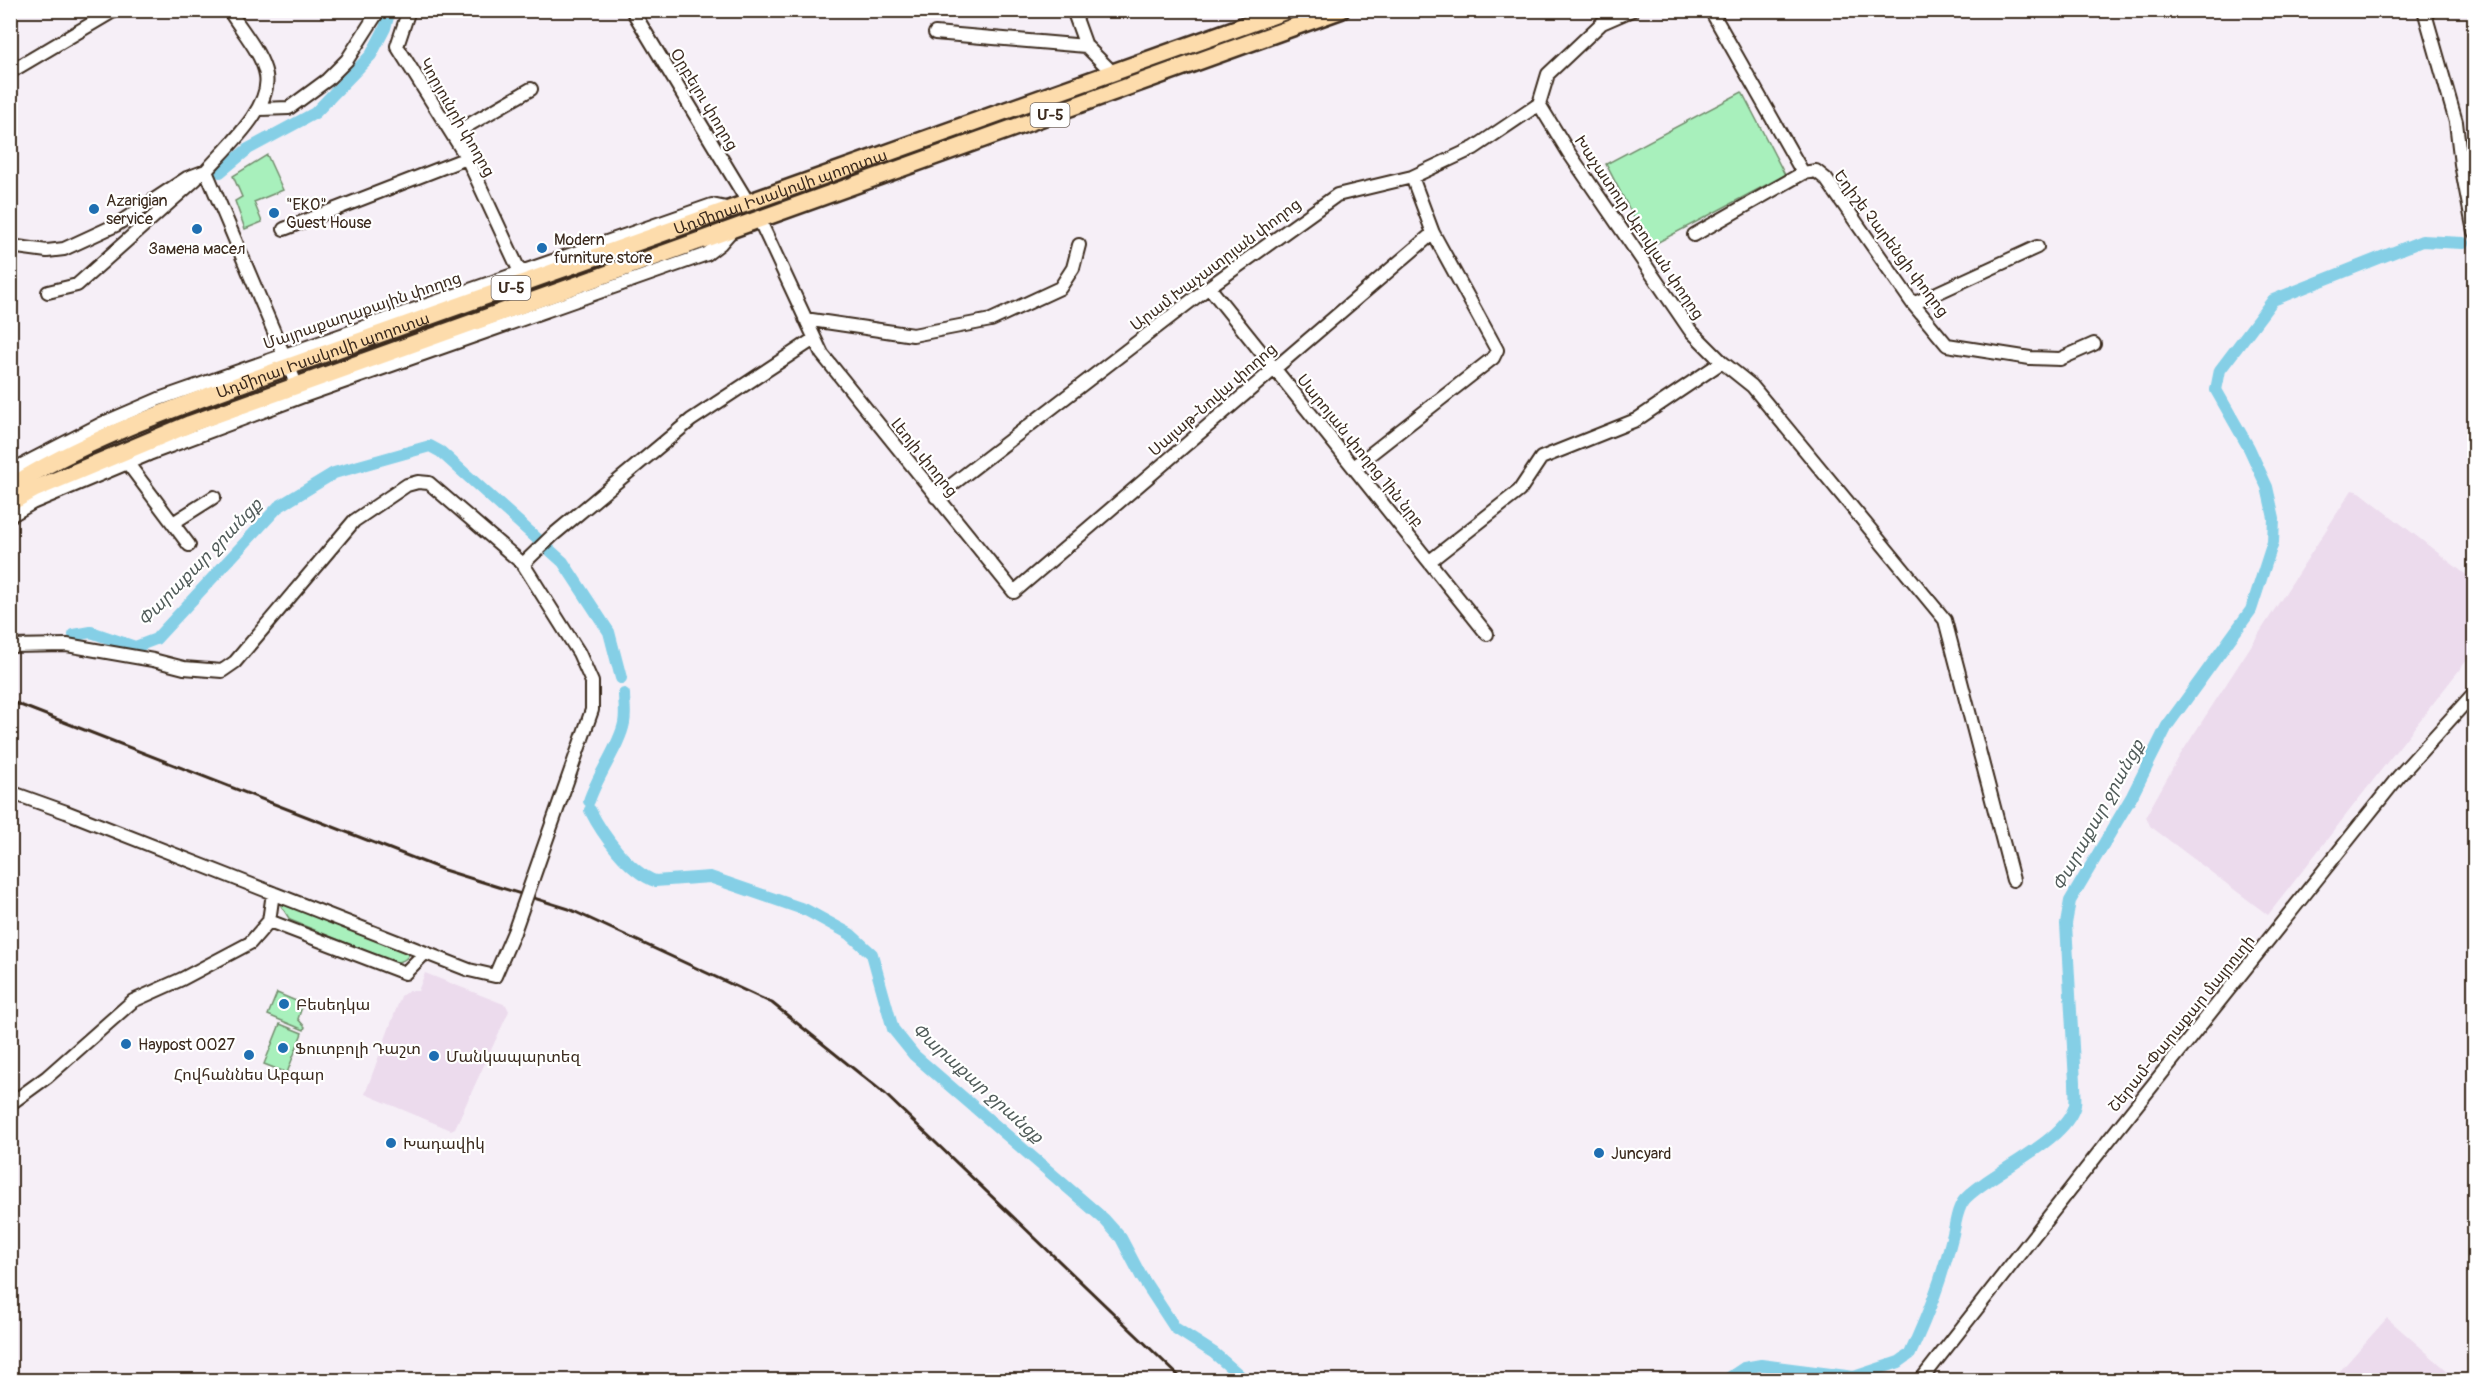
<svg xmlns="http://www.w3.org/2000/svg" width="2485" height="1391" viewBox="0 0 2485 1391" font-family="Pangolin,'Noto Sans Armenian',sans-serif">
	<rect width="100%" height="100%" fill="#f6eff7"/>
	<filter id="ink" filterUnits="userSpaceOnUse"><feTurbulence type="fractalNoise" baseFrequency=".0167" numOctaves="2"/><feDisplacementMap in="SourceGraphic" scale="12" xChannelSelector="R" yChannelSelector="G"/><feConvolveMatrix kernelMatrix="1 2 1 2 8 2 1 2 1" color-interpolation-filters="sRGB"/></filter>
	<g filter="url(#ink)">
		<!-- built -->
		<path fill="#ecdbed" d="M2352,490L2360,492L2474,581V651L2268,915L2150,826L2146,816L2179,757Z
			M425,973L506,1005L509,1011L455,1128L451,1130L365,1094L401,996L408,991H418Z
			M2387,1318L2458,1380H2332Z"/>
		<!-- green -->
		<path fill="#a8f0bc" stroke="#728d6d" stroke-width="1.5" d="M1742,92L1785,175L1649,247L1606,164Z
			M267,155L283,190L254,202L262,222L245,229L235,201L242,197L233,176Z
			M286,903L405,948L409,954C406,961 400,962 393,962L290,920L280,904Z
			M277,993L303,1004L298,1019L305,1027L304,1030L268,1015Z
			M280,1024L302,1033L287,1073L264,1064Z"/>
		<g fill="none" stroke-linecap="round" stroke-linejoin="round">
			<!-- canal -->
			<path stroke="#85cfe6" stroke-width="12" d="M220,172L248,149L315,113L371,55L385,28L390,10
				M74,635L91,632L135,647L156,639L278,507L334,473L430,446L441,452L563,562L609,632L621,678
				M589,801C597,776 620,745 624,723C626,713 624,703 624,694
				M590,810C602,834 629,872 655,881L710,877L806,910L850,934L872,954L893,1029L914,1055L1104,1219L1121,1238L1141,1276L1175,1328L1214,1353L1245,1380
				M1726,1380L1744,1368L1761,1365L1854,1377L1899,1362L1910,1354C1929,1312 1942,1279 1953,1234C1956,1222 1957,1208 1965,1199C1990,1172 2066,1142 2075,1105C2076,1098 2075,1089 2075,1082L2066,924L2070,901L2132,796L2167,726L2251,610L2273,542L2274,518L2267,487L2249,448L2216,390L2220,370L2273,300L2422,241L2463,243"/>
			<defs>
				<path id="minor" d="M229,10C241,30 262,53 266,75C272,108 226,148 206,171L299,391
					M409,10L397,46L467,158L520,272
					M632,10L749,204
					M1073,10L1086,46L1113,73
					M1715,10L1714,16L1803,173L1816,171L1826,179L1913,304L1947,345L2030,358L2060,359L2094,344
					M2424,10L2456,122L2461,164L2474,232
					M935,33L1086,46
					M10,72L115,10
					M1539,104L1569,153L1690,330L1722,362L1752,386L1945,620L2013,880
					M1539,104L1548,74L1602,23L1632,10
					M260,109L289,108L327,80L347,60L379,10
					M453,134L531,89
					M759,219L822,354L1014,592L1433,233
					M284,229L467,158
					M1694,235L1803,173
					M10,246L47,251L64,249L116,225L187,178L206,171
					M1209,287L1487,634
					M48,292L77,285L196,179
					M1913,304L2037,247
					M805,319L913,335L991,320L1060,288L1073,268L1079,245
					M123,457L189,545
					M1354,467L1493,358L1497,350L1433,233L1412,177
					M10,471L101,424L159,399L712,205L731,209
					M936,497L1209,287L1337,195L1412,177L1474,148L1539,104
					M10,516L32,503L149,454L301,397L707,254L720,244L733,229
					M173,523L214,497
					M1430,561L1519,491L1541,458L1636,420L1722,362
					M523,564L553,535L691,420L814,339
					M10,646L67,645L153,660L184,668L222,671L235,662L354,521L407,485L418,482L429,483L523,564L579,653L592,682V710L533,878
					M10,792L66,812L469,970L495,976L514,932
					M269,921L405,973L425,953
					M10,1104L47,1077L133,1001L182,979L250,943L269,921L273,893
					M1921,1380L2108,1141L2399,776L2474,693"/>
				<g id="highway">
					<path id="s1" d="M10,487C89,437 179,407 265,375L1288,10"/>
					<path d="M10,503L35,489L190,424L1341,10"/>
				</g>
			</defs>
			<!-- minor casing -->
			<use href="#minor" stroke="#3b2a1e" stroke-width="16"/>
			<!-- highway casing -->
			<use href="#highway" stroke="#3b2a1e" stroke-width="21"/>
			<!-- minor -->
			<use href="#minor" stroke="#fff" stroke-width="12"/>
			<!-- highway -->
			<use href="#highway" stroke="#fddcac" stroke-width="16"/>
			<!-- rail -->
			<path stroke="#3b2a1e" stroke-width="3" d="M10,701L444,870L569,909L772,1003L885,1094L1183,1380"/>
			<defs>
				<path id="minor-bridge" d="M514,932L533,878"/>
			</defs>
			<!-- minor-bridge casing -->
			<use href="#minor-bridge" stroke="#3b2a1e" stroke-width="16" stroke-linecap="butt"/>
			<!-- minor-bridge -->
			<use href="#minor-bridge" stroke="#fff" stroke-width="12"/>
		</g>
	</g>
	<!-- markers -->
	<g fill="#1f6fb2" stroke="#fff" stroke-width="2">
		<circle cx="94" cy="209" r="6"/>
		<circle cx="274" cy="213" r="6"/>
		<circle cx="197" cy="229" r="6"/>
		<circle cx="542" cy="248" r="6"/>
		<circle cx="284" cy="1004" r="6"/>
		<circle cx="126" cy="1044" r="6"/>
		<circle cx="283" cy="1048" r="6"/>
		<circle cx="249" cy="1055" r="6"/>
		<circle cx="434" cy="1056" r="6"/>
		<circle cx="391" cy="1143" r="6"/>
		<circle cx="1599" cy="1153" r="6"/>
	</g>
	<g text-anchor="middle" stroke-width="4.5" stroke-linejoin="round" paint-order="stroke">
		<!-- shield labels -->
		<g fill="#fff" stroke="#766a62" stroke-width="1.5">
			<rect x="1030.5" y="103" width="39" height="24" rx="4.5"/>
			<rect x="491.5" y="276" width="39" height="24" rx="4.5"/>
		</g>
		<g font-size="15" font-weight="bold" fill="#3b2a1e">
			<text x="1050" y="120">Մ-5</text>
			<text x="511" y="293">Մ-5</text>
		</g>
		<!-- street labels -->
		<g font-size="16" fill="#3b2a1e" stroke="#fff">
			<text transform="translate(705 99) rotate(59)" y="6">Օրբելու փողոց</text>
			<text transform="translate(458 117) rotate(60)" y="6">Կորյունրի փողոց</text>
			<text dy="6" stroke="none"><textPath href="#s1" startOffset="826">Ադմիրալ Իսակովի պողոտա</textPath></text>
			<text transform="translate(1640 227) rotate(56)" y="6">Խաչատուր Աբովյան փողոց</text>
			<text transform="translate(1892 243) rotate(53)" y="6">Եղիշե Չարենցի փողոց</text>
			<text transform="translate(1215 264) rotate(-37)" y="6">Արամ Խաչատրյան փողոց</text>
			<text transform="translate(362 310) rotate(-19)" y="6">Մայրաքաղաքային փողոց</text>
			<text dy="6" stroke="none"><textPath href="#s1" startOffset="340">Ադմիրալ Իսակովի պողոտա</textPath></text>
			<text transform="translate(1212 399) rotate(-41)" y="6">Սայաթ-Նովա փողոց</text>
			<text transform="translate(1361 450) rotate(51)" y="6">Սարոյան փողոց 1ին նրբ</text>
			<text transform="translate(925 457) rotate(51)" y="6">Լեոյի փողոց</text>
			<text transform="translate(2181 1023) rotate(-51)" y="6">Շերամ-Փարաքար մայրուղի</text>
		</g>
		<!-- poi labels -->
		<g font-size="16" fill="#3b2a1e" stroke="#fff" text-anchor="start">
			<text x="106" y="206">Azarigian<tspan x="106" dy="18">service</tspan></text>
			<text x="286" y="210">"ЕКО"<tspan x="286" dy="18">Guest House</tspan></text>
			<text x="554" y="245">Modern<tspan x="554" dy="18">furniture store</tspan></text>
			<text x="197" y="254" text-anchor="middle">Замена масел</text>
			<text x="296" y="1010">Բեսեդկա</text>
			<text x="138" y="1050">Haypost 0027</text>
			<text x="295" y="1054">Ֆուտբոլի Դաշտ</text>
			<text x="446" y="1062">Մանկապարտեզ</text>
			<text x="249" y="1080" text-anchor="middle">Հովհաննես Աբգար</text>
			<text x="403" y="1149">Խադավիկ</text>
			<text x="1611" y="1159">Juncyard</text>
		</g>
		<!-- water labels -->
		<g font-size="18" font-style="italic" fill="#515c5a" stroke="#fff">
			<text transform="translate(200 562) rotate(-46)" y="6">Փարաքար ջրանցք</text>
			<text transform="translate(2098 815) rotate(-61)" y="6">Փարաքար ջրանցք</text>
			<text transform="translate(978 1083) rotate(42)" y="6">Փարաքար ջրանցք</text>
		</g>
	</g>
	<!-- margin -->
	<rect width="2485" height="1391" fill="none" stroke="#fff" stroke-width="36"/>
	<rect x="18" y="18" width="2449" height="1355" fill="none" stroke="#3b2a1e" stroke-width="2" filter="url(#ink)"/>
</svg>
